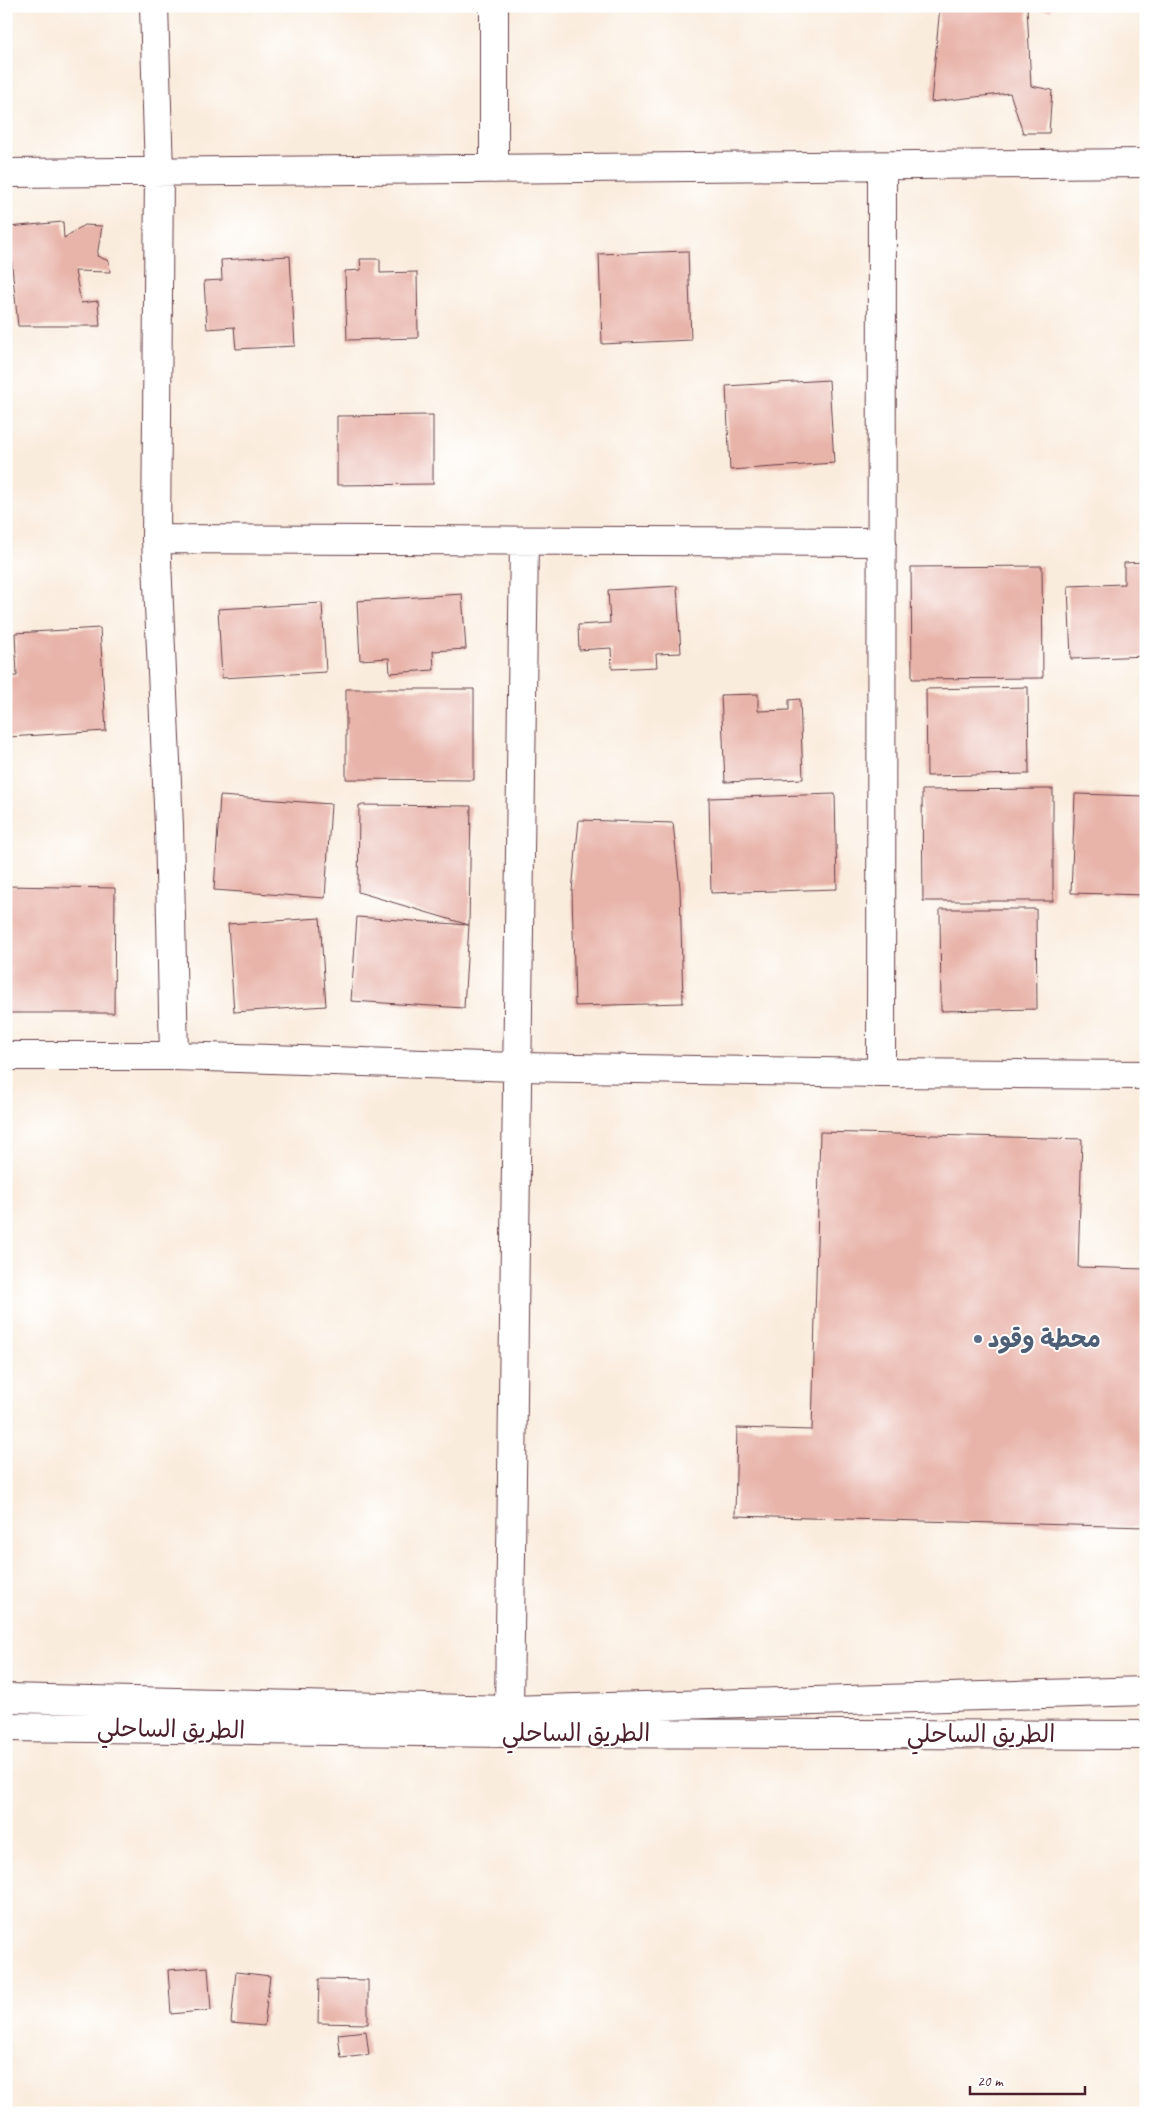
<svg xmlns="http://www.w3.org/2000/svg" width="1152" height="2119" viewBox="0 0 1152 2119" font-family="Caveat,'Playpen Sans Arabic',sans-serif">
	<rect width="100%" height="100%" fill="#fff"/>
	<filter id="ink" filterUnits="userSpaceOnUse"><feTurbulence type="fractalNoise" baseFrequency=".02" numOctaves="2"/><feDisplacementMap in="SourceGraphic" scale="10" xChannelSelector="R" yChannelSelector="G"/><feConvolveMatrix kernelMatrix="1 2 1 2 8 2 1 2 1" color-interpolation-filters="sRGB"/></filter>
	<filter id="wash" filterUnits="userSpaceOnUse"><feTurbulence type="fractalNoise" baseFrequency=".0096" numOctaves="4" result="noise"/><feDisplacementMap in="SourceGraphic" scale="20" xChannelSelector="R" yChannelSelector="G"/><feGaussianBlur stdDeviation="1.12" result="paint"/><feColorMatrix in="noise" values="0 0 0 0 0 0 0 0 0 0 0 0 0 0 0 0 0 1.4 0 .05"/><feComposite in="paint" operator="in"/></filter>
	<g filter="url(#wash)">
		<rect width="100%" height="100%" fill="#faecdd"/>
		<g id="blocks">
			<!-- building -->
			<path fill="#e8b3a9" d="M940,6H1051L1052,11L1027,7L1031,86L1052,90L1049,133H1023L1010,93L931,102Z
				M63,222L64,238L84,225L102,226L97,256L109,261L110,272L75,271L81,303L98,301L100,326H18L8,227Z
				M688,251L691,340L602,344L599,254Z
				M290,256L295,346L236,349L234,327L207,329L204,281L222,280L221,260Z
				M360,259H380V273L417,272L418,338L347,340L345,271L361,270Z
				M829,380L834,463L730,470L726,386Z
				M433,415V484L337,485V416Z
				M1146,562V656L1071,659L1068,586L1124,584V563Z
				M1042,566L1043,678L912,679L911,567Z
				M677,586L681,653L656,654L657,667L612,669L611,648L579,650L578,625L610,623L608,590Z
				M462,594L466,649L433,651L434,670L390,673L389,658L360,660L357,601Z
				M322,603L326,672L222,678L218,609Z
				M100,628L106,731L8,737L6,676H17L15,633Z
				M1028,687L1029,774L927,776L926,689Z
				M346,689H474V780L346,779Z
				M758,694V711L789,710V700L800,699L803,779L725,782L721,695Z
				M1053,789V901H923L922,790Z
				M835,794L837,889L711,893L709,798Z
				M1075,794L1146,796V895L1071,893Z
				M220,796L331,804L325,898L214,890Z
				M359,805L471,806L469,925L358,892Z
				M579,820L673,823L680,888L683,1003L575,1006L572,891Z
				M6,886L115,888L114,1013H6Z
				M940,909H1036L1037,1009L941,1011Z
				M357,917L469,925L464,1008L351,1001Z
				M320,918L326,1006L234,1012L228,924Z
				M820,1132L1082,1139L1078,1267L1146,1269V1527L735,1516L737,1428L812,1430Z
				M208,1967L211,2010L171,2014L168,1970Z
				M236,1972L270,1976L264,2026L231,2023Z
				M319,1979L368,1980V2024L318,2023Z
				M366,2031L369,2055L341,2058L338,2034Z"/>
		</g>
	</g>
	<g filter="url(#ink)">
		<use href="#blocks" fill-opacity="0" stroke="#643e46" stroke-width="1"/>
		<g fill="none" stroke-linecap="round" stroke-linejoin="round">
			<defs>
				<path id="street" d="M154,6L159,173L156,539L882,542
					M494,6V169
					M882,166L881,1073L1146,1075
					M6,173L1146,163
					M156,539L169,827L174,1056
					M6,1056H174L518,1067L881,1073
					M507,1733L509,1710L524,541"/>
				<path id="highway" d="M6,1698L509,1710L1146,1691
					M6,1727L507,1733L1146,1735"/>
			</defs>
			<!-- street casing -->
			<use href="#street" stroke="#643e46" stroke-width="30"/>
			<!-- highway casing -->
			<use href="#highway" stroke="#643e46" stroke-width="30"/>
			<!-- street -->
			<use href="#street" stroke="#fff" stroke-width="28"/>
			<!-- highway -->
			<use href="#highway" stroke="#fff" stroke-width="28"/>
		</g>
	</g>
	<!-- markers -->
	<circle fill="#5c6f8a" stroke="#fff" stroke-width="2" cx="978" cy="1339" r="5"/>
	<g text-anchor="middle" stroke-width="4" stroke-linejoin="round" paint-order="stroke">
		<!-- service labels -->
		<g font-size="24" font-weight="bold" fill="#4e5e75" stroke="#fff" text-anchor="start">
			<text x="988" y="1347">محطة وقود</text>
		</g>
		<!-- street labels -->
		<g font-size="24" fill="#4a1f2b" stroke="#fff">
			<text transform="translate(171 1729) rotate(1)" y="8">الطريق الساحلي</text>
			<text x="576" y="1741">الطريق الساحلي</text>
			<text x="981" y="1742">الطريق الساحلي</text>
		</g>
	</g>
	<!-- margin -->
	<rect width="1152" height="2119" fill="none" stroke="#fff" stroke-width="25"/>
	<!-- scale -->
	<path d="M970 2086v8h115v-8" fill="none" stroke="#4a1f2b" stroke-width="2.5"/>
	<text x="977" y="2086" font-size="15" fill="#4a1f2b" stroke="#ffffff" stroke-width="4" paint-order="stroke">20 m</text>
</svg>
